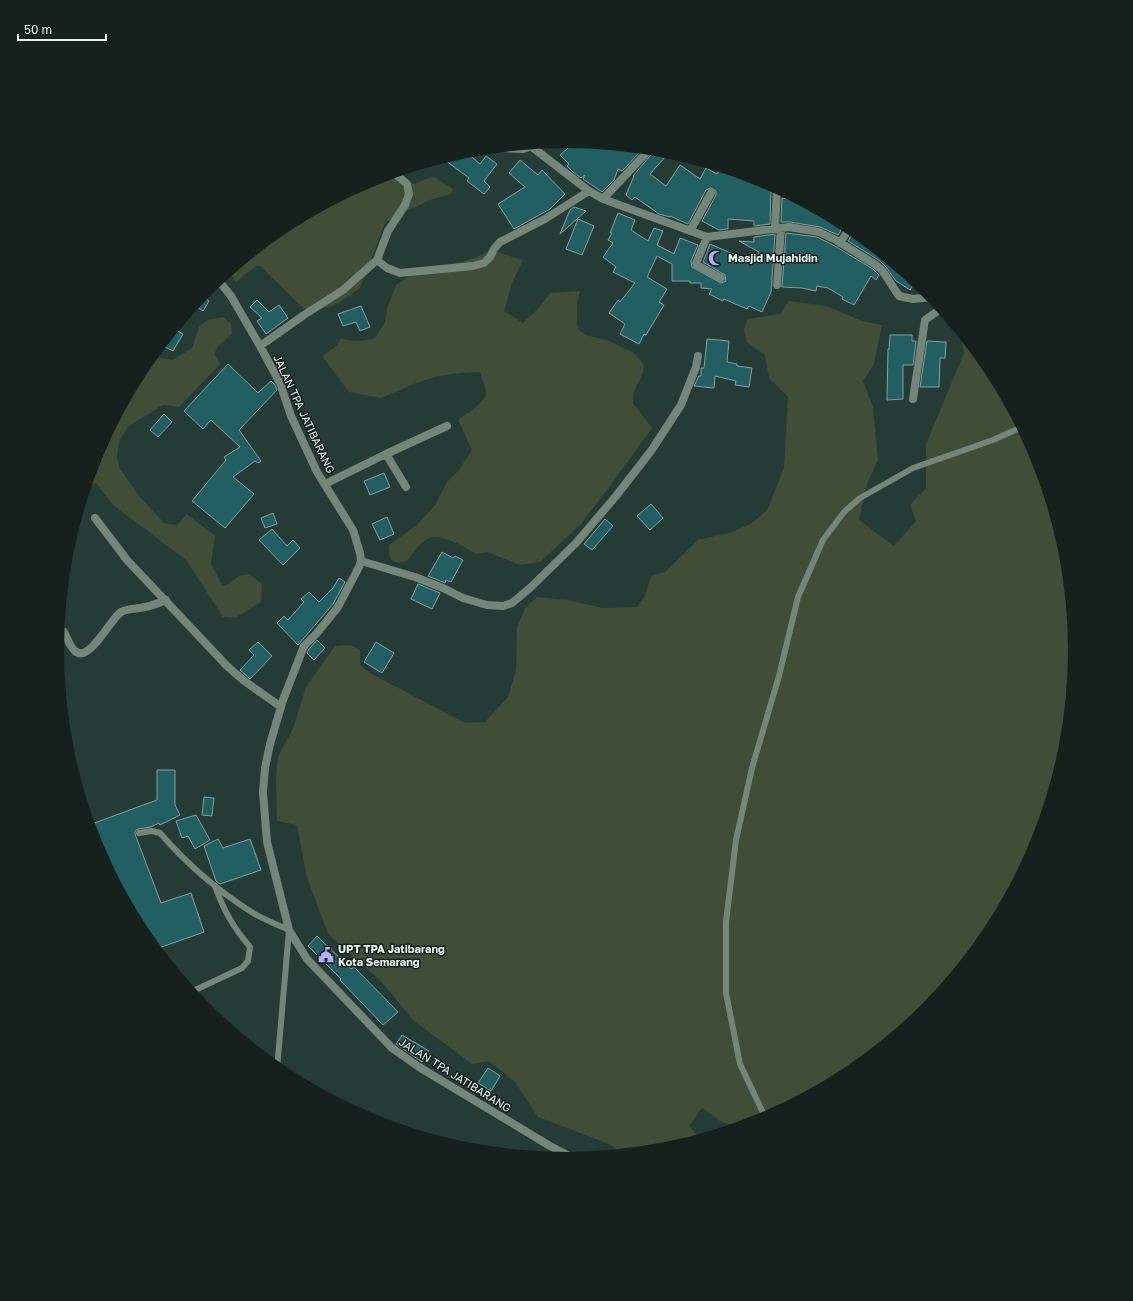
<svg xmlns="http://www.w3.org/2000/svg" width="1133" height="1301" viewBox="0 0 1133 1301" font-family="'Golos Text',sans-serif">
	<rect width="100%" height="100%" fill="#253b36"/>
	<!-- green -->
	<path fill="#404d37" d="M394,173L413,184L429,178L434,177L453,189L451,194L430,200L396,216L385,223L360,288L339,303L330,307L304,309L260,266H256L236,282L229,272L284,227L372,180Z
		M490,250L523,260L512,283L504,311L523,323L539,308L550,293L580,291L577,305V325L580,331L586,335L609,341L632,352L640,359L644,366L643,372L634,392L633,403L652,428L610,486L581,524L540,562L520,565L487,552L477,554C466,548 441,533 429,538C419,543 413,553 407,561C390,564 389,562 389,545L417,525L435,505L447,482L459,470L472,450L458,420C465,414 488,402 486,391C485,384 481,378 480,372L461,373L438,376L414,384L381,398L349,392L322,356L335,347L342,338C354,343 362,341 375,338L385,322L387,308L396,285L411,275L463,262L479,256Z
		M789,301L827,306L862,321L882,325L874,364L863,381L873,407L878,460L867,484L859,520L894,546L916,521L910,505L926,488V444L964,353L960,331L990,368L1037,456L1066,551L1076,651L1066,750L1037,846L990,934L927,1011L849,1074L761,1121L738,1128L720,1121L702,1108L689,1126L699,1137L698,1140L666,1150L623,1154L609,1144L538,1117L515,1082L489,1061L472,1064L413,1020L381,981L328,934L307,878L297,825L277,821L276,779L278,756L293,729L306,687L335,646L350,645L360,650V665L370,673L465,723L485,722L508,697L516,670L517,627L525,608L537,597L567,600L602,608L637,607L645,596L651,576L665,572L698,540L732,532L751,524L767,510L784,468L788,397L769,378L765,355L747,342L744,330L747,319L780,314Z
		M223,317L231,324L232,334L219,345L214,354L220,364L179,407L163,405L128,427L119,441L117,458L120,469L140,497L164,523L177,525L187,514L215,536L211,564L221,583L225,586L239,576L249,574L262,584L261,602L235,618L223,617L186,560L113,505L96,483L87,486L96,455L143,367L152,356L173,360L192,348L199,327L207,320Z"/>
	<!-- building -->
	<path fill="#215f62" stroke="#86a0a1" d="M575,142L587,143L643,149L622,171L618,169L614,180L602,192L583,179L585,175L581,178L574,173L567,166L569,164L560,155Z
		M655,150H659L666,156L650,174L666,186L680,165L700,179L706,168L717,174L721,167L762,180L771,185L770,224L754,226V221L728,219V229L719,230L702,221L716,195V191L711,188L706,190L688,224L670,216V217L659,214L635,197L632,200L626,195L634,176H633Z
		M465,151L480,164L486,156L497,164L484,181L490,187L484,194L467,181L469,178L442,158Z
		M520,160L538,175L542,170L565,194L550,209L514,229L498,204L525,187L509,173Z
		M789,195L845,224L838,235L820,227L790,222H781L782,198L788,199Z
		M574,207L586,211L560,234L570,210Z
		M618,213L635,220L631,230L648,241L654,228L663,231L657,245L674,254L680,238L698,245L691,261L692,267L721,283L726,281L725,275L703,262L710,244L754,263L759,252L739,241L754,242V237L775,234L771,292L762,312L749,306L747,309L724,299L723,301L709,294L712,289L701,288V283H690V281H672V264L657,256L647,277L667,289L659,302L664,305L646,335L644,334L639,344L620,334L625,324L609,313L618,300L620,302L635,283L613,272L616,267L603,257L613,243L608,240L612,233H610Z
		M578,219L594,226L582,255L566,249Z
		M854,231L915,281L910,290L896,281L886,267L880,261L848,241Z
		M786,233L817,237L833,245L873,269L879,275L876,280L871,276L854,305L842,299L843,297L828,288L817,286L816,291L802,288L782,287Z
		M202,296L209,301L203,311L194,305Z
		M257,300L269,312L279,305L288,318L266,334L257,321L262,318L250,307Z
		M361,306L370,327L360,331L356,322L343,326L338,314Z
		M174,329L183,334L173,351L161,345Z
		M890,335H912V341H916L913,365H903V399L887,400L888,349H889Z
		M707,339L729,341L727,362L737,364V366L752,368L749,387L735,385L736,381L715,376L714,388L694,386L699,376H701V368H704Z
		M927,341L946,342L945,358H940L939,387H920Z
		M228,364L258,393L271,381L275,385L277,390L239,430L261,461L258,463L255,461L233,477L254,494L225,528L192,501L226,460L224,457L240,447L211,420L203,429L184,411Z
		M164,414L172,422L158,437L150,430Z
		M384,473L390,487L370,495L364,481Z
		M651,504L663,518L650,530L637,516Z
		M273,513L277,524L265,528L261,518Z
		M387,517L394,534L380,540L372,524Z
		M605,519L613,526L592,550L584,544Z
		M272,529L287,546L293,540L300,548L283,565L259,540Z
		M442,552L453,558L455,556L463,560L451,582L446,580L445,583L428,576Z
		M339,578L345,582L333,604L298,645L277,623L284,616L288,620L304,602L301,599L309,592L319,602L333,588Z
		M418,584L440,593L432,609L411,599Z
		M317,640L325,648L314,660L307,653L309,649Z
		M258,642L272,656L250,679L240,670L254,655L249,650Z
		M376,642L394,653L382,673L364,662Z
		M157,770H175V805L180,815L160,825L159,823L151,827L138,829L135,831V834L161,903L191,893L204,932L156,949L143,933L96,845L89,825L157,800Z
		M204,797L214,798L212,816L202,815Z
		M196,815L210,840L195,849L188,836L182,838L176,821Z
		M218,839L223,848L250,839L261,870L220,884L216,881L204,846Z
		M317,936L351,969L354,967L398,1012L383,1025L340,980L341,979L308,946Z
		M402,1035L429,1051L422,1062L396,1044Z
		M488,1068L500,1076L491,1091L478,1083Z"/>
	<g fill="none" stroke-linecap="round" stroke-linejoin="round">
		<!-- service -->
		<path stroke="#74867a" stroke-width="6" d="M139,833L152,831L160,833C186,863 218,891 253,913C264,920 277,924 289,930L277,1069
			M191,992L242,968L248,961L250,947C233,927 224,911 215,886
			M766,1119L740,1064L726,993V922L736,840L752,768L779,676L798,597L823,540L844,512L860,498L913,468L993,440L1022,427"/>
		<!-- minor -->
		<path stroke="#74867a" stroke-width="8" d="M532,147L589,191L603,199L707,237L789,227L819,232L836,240L876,265L882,270L899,296L913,299L933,297
			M496,148L523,149L538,144
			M603,199L650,149
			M775,229L777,188
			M690,231L711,193
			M707,237L696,263L697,265L721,278
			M840,243L850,227
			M377,260L387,268L400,273L473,266L484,263L490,257L494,249L500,242L545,219L589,191
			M218,280L231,296L260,346L280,383L291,416L317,472L353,530L360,553L361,561L359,567L338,607L317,633L304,646L283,700L270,744L265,768L263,792L267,842L289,930L307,959L392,1048L419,1067L550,1146L575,1159
			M777,285L781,228
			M260,346L304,315L343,290L377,260L388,231L405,205L409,194L407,184L394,173
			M913,399L925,320L942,308
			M386,454L406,487
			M325,484L386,454L447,426
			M95,518L127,560L227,666L243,680L281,707
			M361,561L415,577L443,588L463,598L487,605L503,606L512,603L530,588L576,543L616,496L651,451L681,405L696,367L698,356
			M64,632C67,638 70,647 75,651C89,664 111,618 121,612C128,608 137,609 145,607C152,606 159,603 166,600"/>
	</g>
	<!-- icons -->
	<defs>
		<symbol id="mosque-bare" viewBox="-9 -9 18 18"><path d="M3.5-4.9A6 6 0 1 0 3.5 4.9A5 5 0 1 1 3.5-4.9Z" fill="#b4acf9" stroke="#16201d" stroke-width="2.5" paint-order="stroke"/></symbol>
		<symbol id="civic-bare" viewBox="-9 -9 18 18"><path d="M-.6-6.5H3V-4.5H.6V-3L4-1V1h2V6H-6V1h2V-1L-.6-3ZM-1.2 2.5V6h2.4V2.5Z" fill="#b4acf9" stroke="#16201d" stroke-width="2.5" paint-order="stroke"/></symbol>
	</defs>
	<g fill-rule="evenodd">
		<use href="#mosque-bare" x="705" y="247" width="22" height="22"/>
		<use href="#civic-bare" x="315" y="944" width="22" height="22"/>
	</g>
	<g text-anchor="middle" stroke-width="3" stroke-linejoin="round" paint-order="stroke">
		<!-- poi labels -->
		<g font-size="11" font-weight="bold" fill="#e8f5f1" stroke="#16201d" text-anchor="start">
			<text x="728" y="262">Masjid Mujahidin</text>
			<text x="338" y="953">UPT TPA Jatibarang<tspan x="338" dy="13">Kota Semarang</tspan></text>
		</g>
		<!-- street labels -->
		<g font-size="11" fill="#e8f5f1" stroke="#16201d">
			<text transform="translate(304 414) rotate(65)" y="4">JALAN TPA JATIBARANG</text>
			<text transform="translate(455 1075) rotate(32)" y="4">JALAN TPA JATIBARANG</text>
		</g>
	</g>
	<!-- crop -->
	<path d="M0 0H1133V1301H0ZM64 650a502 502 0 1 1 1004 0a502 502 0 1 1-1004 0Z" fill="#16201d" fill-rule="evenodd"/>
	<!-- scale -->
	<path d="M18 34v6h88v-6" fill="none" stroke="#e8f5f1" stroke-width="2"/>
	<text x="24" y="34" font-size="12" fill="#e8f5f1" stroke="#16201d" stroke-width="3" paint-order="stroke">50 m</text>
</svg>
